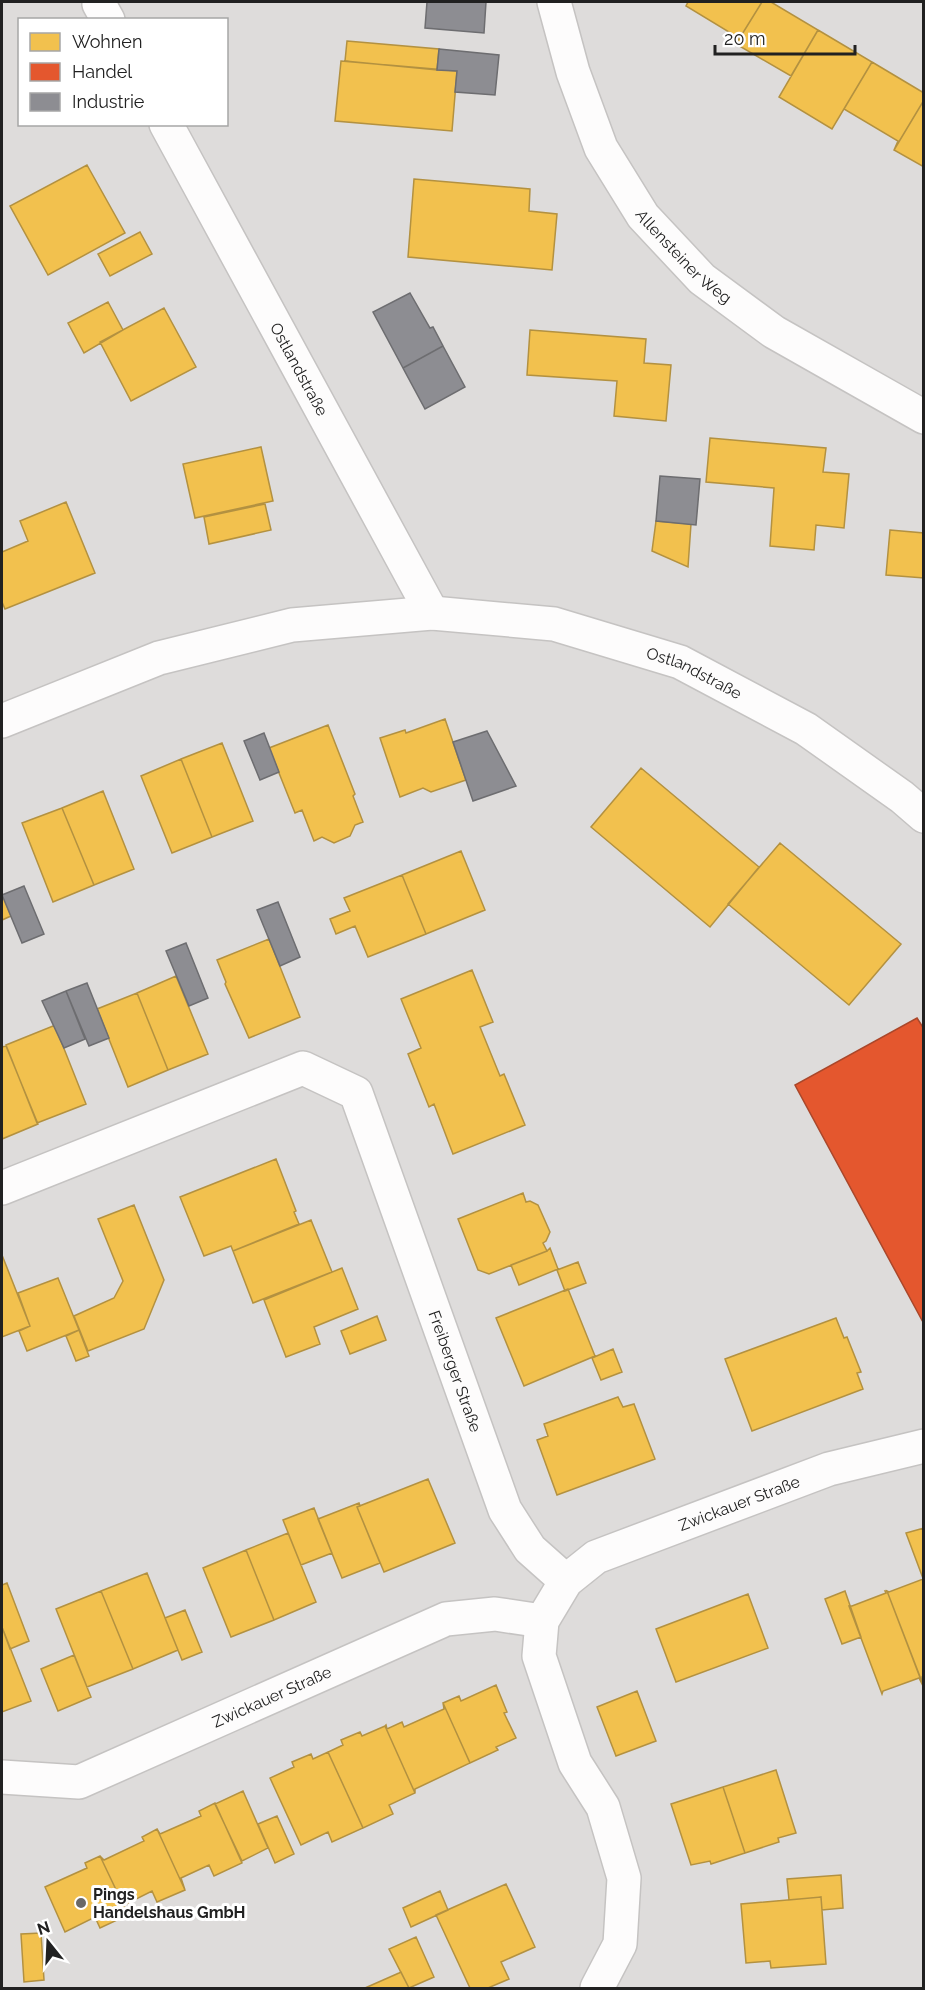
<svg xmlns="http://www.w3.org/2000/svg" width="925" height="1990" viewBox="0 0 925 1990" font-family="Raleway,sans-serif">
	<rect width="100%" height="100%" fill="#efecea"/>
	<!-- residential -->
	<path fill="#dedcdb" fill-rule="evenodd" d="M2,2H923V1988H2ZM20,20H226V124H20Z"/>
	<!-- homes -->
	<path fill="#f2c14e" stroke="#b39140" stroke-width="1.5" d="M688,2H762L736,44L739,38L686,6Z
		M762,2H771L818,30L791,76L736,44Z
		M818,30L872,62L832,129L779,97Z
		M347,41L439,49L437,70L345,61Z
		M341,61L457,71L452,131L335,121Z
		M872,62L924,93V100L894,150L898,141L844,109Z
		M924,100L923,104L924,167L894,150Z
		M87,165L125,233L48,275L10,206Z
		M414,179L530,189L529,211L557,214L552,270L408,257Z
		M140,232L152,254L110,276L98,254Z
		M108,302L123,330L84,353L68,323Z
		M164,308L196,367L131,401L100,342Z
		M530,330L646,339L644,363L671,365L666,421L614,416L617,381L527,375Z
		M710,438L826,448L823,472L849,474L844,528L816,525L814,550L770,546L774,488L706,482Z
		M261,447L273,501L195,518L183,464Z
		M66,502L95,573L5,609L2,602V552L28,541L20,521Z
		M265,504L271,530L209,544L204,517Z
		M656,521L691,524L688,567L652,551Z
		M890,530L924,533V578L886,575Z
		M445,719L466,780L431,792L423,788L400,797L380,738L405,730L406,733Z
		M328,725L355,794L353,796L363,822L355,825L350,836L334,843L322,837L314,841L302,810L295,813L269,748Z
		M222,743L253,821L212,837L181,759Z
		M181,759L212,837L172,853L141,776Z
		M641,768L759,867L710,927L591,827Z
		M103,791L134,869L94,885L62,808Z
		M62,808L94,885L53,902L22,823Z
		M780,843L901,944L849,1005L728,904Z
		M461,851L485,910L426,934L402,875Z
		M402,875L426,934L368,957L355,926L336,934L330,919L350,911L344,898Z
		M2,893L11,916L2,920Z
		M269,939L300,1017L249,1038L225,984L226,982L217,960Z
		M472,970L493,1022L480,1027L500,1076L504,1074L525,1125L453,1154L434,1104L429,1107L408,1054L421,1048L401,999Z
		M176,976L208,1054L168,1070L137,993Z
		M137,993L168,1070L128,1087L97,1009Z
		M53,1026H55L86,1104L37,1123L6,1045Z
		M6,1046L38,1124L2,1139V1047Z
		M276,1159L296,1211L294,1212L299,1224L233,1251L231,1246L204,1256L180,1197Z
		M523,1193L526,1202L530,1201L538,1205L550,1232L546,1241L543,1243L547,1251L489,1274L478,1270L458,1219Z
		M134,1205L164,1280L144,1329L88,1351L74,1316L114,1298L123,1281L98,1219Z
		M311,1220L332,1272L253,1303L233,1251Z
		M550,1248L558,1269L519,1285L511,1265L547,1251Z
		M2,1255L30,1326L2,1337Z
		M578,1262L586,1283L565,1291L557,1270Z
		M342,1268L358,1309L314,1327L320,1344L286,1357L264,1300Z
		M58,1278L79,1330L27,1351L19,1331L30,1326L18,1293Z
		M568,1289L595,1356L524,1386L496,1318Z
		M377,1316L386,1340L350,1354L341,1331Z
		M836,1318L844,1338L847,1337L861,1372L857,1373L863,1389L752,1431L725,1359Z
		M79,1330L89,1356L76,1361L66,1336Z
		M613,1349L622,1372L601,1380L592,1358Z
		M618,1397L623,1407L634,1404L655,1459L557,1495L537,1440L548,1436L544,1424Z
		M428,1479L455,1543L384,1572L357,1507Z
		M359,1503L360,1506L357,1507L380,1563L342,1578L318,1519Z
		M314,1508L332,1553L301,1565L283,1520Z
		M924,1528V1581L906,1533Z
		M288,1533L316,1602L274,1620L246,1550Z
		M246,1550L274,1620L231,1637L203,1568Z
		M147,1573L178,1650L133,1669L101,1591Z
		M923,1579L924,1676L922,1677L924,1687L887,1591L889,1592Z
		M7,1583L29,1641L10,1649L2,1627V1585Z
		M101,1591L133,1669L87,1687L56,1609Z
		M845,1591L861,1637L842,1644L825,1599Z
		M885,1591H887L924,1688L919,1678L883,1691L882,1694L849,1606H852L886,1593Z
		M748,1594L768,1648L676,1682L656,1629Z
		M185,1610L202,1652L182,1660L165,1618Z
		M2,1627L31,1701L2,1712Z
		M74,1655L91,1697L58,1711L41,1669Z
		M496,1685L507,1712L504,1713L516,1738L496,1747L498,1750L470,1763L443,1703L459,1696L461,1701Z
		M637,1691L656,1741L616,1756L597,1707Z
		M443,1703L470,1763L415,1789V1793L385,1726L386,1725L387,1729L402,1722L404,1727L444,1709Z
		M385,1726L415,1793L389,1805L393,1814L363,1828L328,1752L343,1745L341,1740L360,1732L362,1736Z
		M328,1752L363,1828L332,1842L328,1832L301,1845L270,1778L294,1767L292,1762L311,1754L313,1759Z
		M776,1770L796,1833L778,1838L779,1842L745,1853L723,1787Z
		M723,1787L745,1853L711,1864L710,1861L691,1865L671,1804Z
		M243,1791L268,1848L242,1861L215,1804Z
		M215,1803L242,1863L214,1876L209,1865L181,1878L185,1890L157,1829L160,1834L201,1816L199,1811Z
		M277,1816L294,1854L275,1863L258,1824Z
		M157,1829L185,1890L157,1902L152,1891L124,1905L128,1915L100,1856L104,1860L144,1841L142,1837Z
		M100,1856L128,1915L100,1928L95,1917L65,1932L45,1887L87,1868L85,1863Z
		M841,1875L843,1908L822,1910L821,1897L789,1900L787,1879Z
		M506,1884L535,1947L501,1962L509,1979L488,1988H470L436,1915Z
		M440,1891L448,1910L411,1927L403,1908Z
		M821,1897L826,1964L771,1968L770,1961L746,1963L741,1904Z
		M41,1933L44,1980L24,1982L21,1934Z
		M416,1937L434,1977L409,1988L389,1949Z
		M401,1972L409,1988H365L399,1973Z"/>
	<!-- shops -->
	<path fill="#e4572e" stroke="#aa472a" stroke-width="1.5" d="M917,1018L924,1029V1324L795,1085Z"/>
	<!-- industry -->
	<path fill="#8d8d92" stroke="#6d6d70" stroke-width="1.5" d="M427,2H486L484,33L425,28Z
		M439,49L499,55L495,95L455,92L457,71L437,70Z
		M410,293L430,328L433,327L443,346L403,368L373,312Z
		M443,346L465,387L425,409L403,368Z
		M660,476L700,479L696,525L656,521Z
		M487,731L516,786L473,801L453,742Z
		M264,733L279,772L260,780L244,741Z
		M24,886L44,934L22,943L2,895Z
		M278,902L300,957L280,966L257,910Z
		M186,943L208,998L189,1006L166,951Z
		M87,983L109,1038L89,1046L66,991Z
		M66,991L85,1039L64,1048L42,1001Z"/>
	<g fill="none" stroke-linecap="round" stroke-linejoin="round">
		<defs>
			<g id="minor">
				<path id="s1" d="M554,2L573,72L601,148L643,216L702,279L774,332L924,417"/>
				<path d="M99,4L108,20"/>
				<path id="s2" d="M166,124L432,613"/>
				<path id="s3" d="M2,721L159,658L292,625L432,613L554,624L680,662L806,729L902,797L924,816"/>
				<path id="s4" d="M2,1188L303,1068L356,1093L505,1510L530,1549L566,1581"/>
				<path id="s5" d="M2,1777L79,1782L446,1619L495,1614L542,1621"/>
				<path id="s6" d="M597,1988L620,1944L624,1878L603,1807L575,1763L539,1656L542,1621L566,1581L596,1557L829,1469L924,1446"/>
			</g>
		</defs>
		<!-- minor casing -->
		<use href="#minor" stroke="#c5c3c2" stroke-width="36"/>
		<!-- minor -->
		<use href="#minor" stroke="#fdfcfc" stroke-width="33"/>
	</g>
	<!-- markers -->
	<circle fill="#696867" stroke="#fff" stroke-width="2" cx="81" cy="1903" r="6"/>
	<g text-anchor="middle" stroke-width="6" stroke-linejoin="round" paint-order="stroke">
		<!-- street labels -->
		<g font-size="16" fill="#212121" stroke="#fff">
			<text dy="6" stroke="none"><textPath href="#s1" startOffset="291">Allensteiner Weg</textPath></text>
			<text dy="6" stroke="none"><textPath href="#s2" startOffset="279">Ostlandstraße</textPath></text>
			<text dy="6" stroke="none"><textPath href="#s3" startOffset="718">Ostlandstraße</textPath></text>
			<text dy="6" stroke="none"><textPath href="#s4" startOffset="678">Freiberger Straße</textPath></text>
			<text dy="6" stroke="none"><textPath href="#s6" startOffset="628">Zwickauer Straße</textPath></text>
			<text dy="6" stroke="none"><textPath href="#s5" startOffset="288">Zwickauer Straße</textPath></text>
		</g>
		<!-- poi labels -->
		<g font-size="16" font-weight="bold" fill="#212121" stroke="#fff" text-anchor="start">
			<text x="93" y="1900">Pings<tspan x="93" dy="18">Handelshaus GmbH</tspan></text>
		</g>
	</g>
	<!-- border -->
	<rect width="925" height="1990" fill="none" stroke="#212121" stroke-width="6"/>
	<!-- legend -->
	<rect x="18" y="18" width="210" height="108" fill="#ffffff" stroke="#a6a6a6" stroke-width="1.5"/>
	<rect x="30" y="33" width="30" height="18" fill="#f2c14e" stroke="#a6a6a6" stroke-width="1.5"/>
	<text x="72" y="48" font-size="18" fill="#212121">Wohnen</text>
	<rect x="30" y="63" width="30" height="18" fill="#e4572e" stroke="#a6a6a6" stroke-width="1.5"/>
	<text x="72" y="78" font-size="18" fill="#212121">Handel</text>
	<rect x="30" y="93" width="30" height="18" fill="#8d8d92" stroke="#a6a6a6" stroke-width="1.5"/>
	<text x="72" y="108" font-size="18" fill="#212121">Industrie</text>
	<!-- north arrow -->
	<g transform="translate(48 1942) rotate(342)" stroke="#ffffff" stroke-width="4.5" paint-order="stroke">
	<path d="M0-4.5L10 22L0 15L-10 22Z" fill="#212121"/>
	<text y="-9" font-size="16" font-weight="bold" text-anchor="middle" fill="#212121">N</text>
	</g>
	<!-- scale -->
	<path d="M715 45v9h140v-9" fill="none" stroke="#212121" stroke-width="3"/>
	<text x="724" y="45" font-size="18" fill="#212121" stroke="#ffffff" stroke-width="4.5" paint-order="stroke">20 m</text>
</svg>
